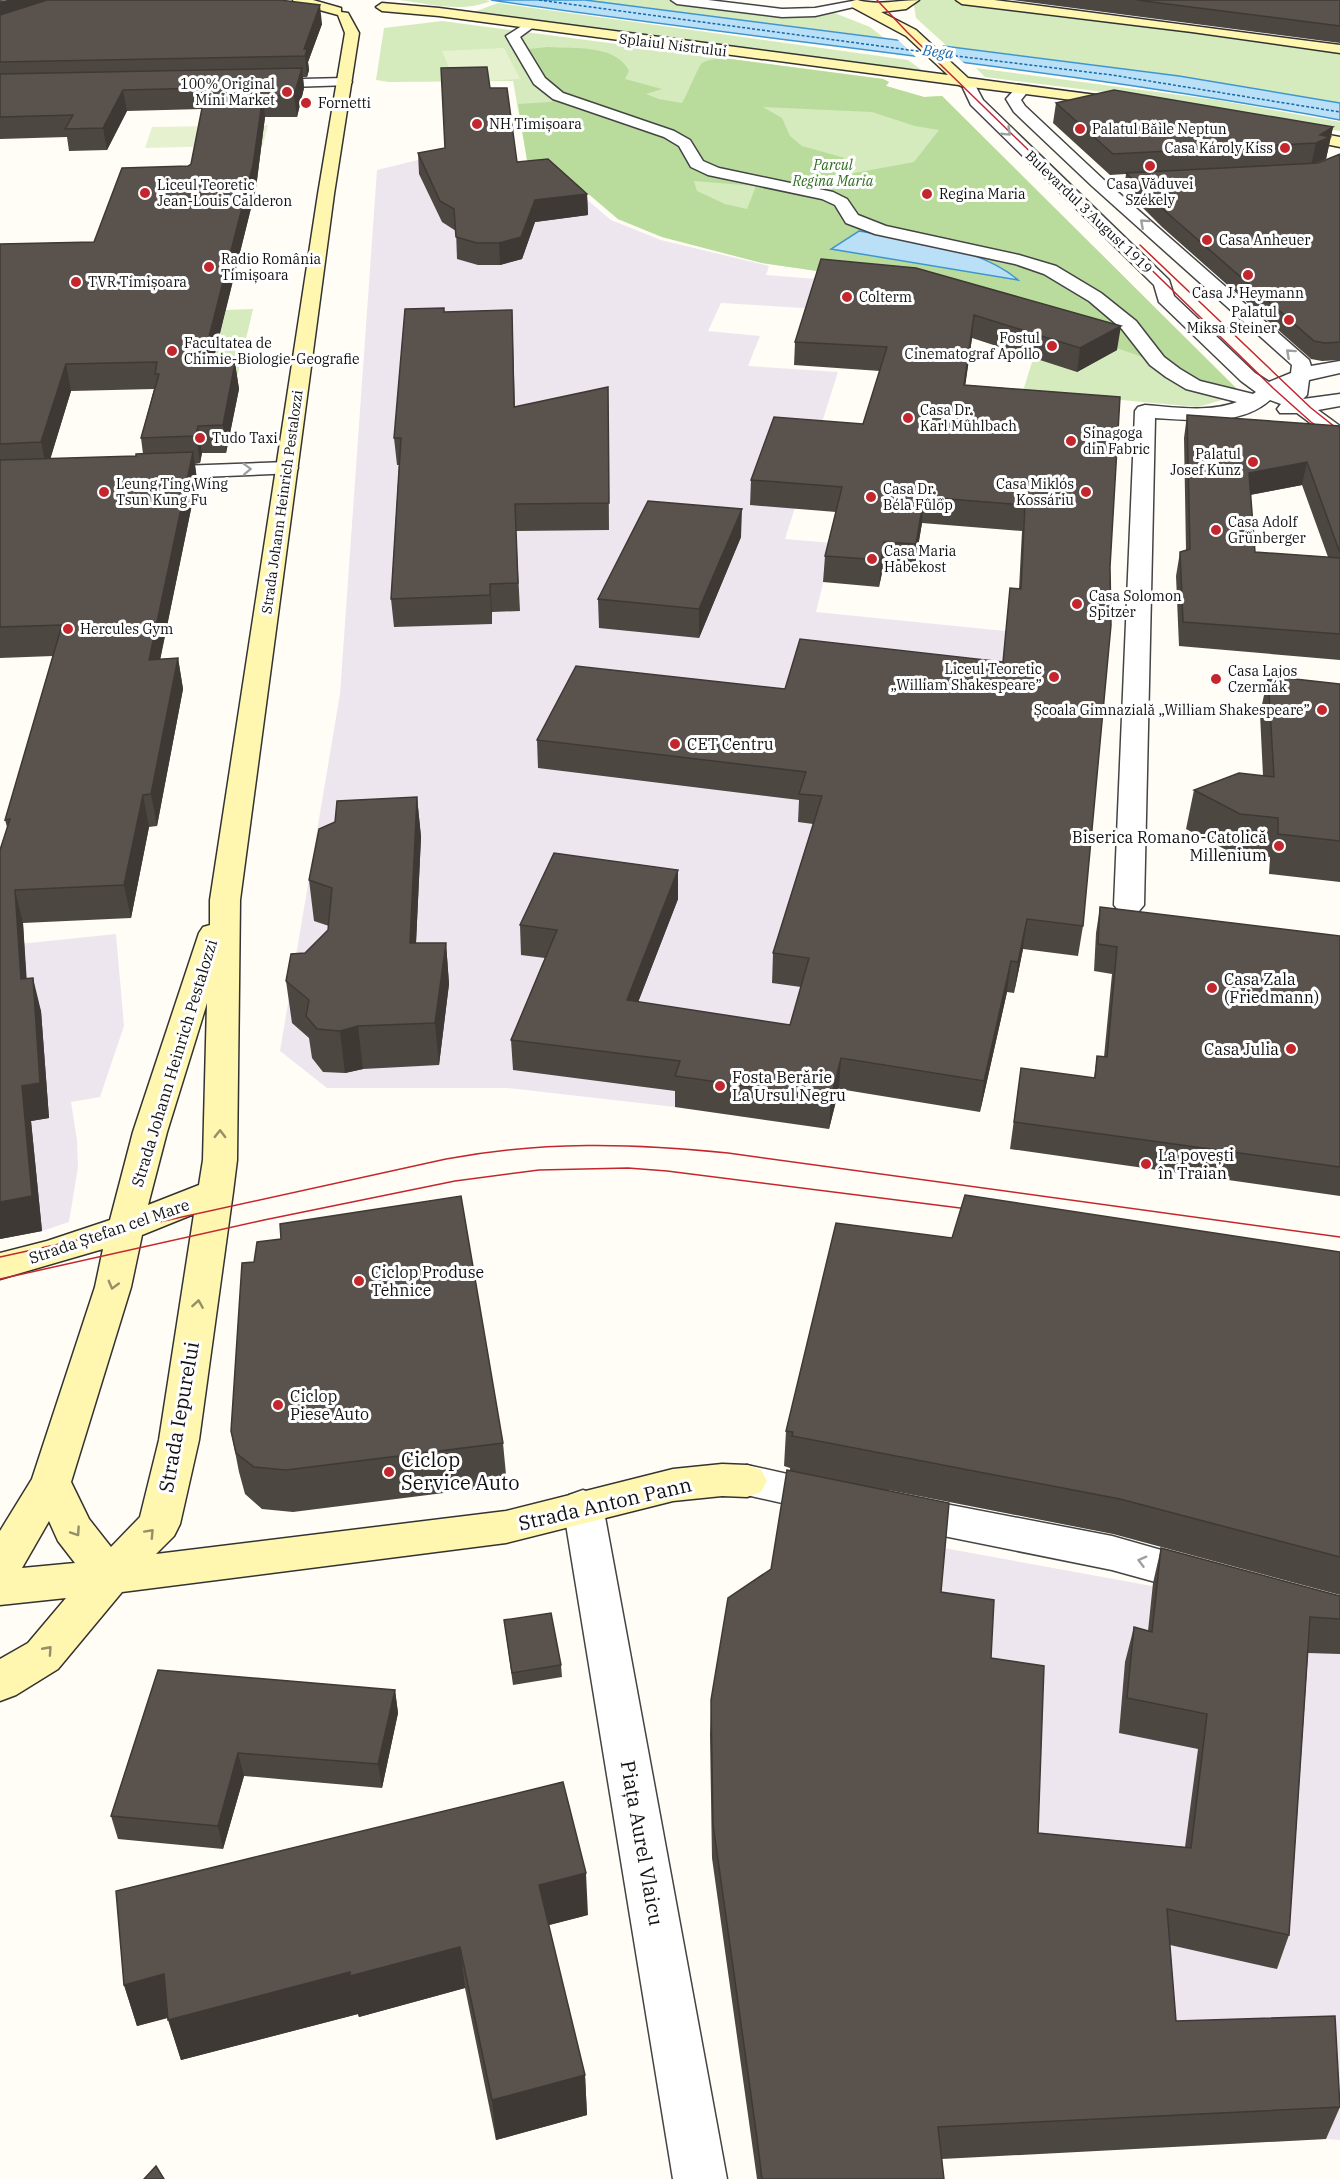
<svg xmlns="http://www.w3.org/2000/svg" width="1340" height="2179" viewBox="0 0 1340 2179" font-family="'IBM Plex Serif',serif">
	<rect width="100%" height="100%" fill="#fffdf5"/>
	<!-- industrial -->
	<path fill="#eee6ef" d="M426,158L528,168L579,193L611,220L661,240L769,266L766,275L892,285L853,311L721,303L708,331L760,336L748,366L838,372L785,539L833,543L816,612L1015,632L862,995L829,1129L675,1107L508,1088H327L280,1051L340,694L377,170Z
		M116,934L124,1026L100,1097L71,1102L77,1140L78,1167L69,1222L42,1231L0,1239V946Z
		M944,1548L1152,1586L1340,1649V2140L1326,2139L985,2156L931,2155L756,2169L712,1858L710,1735L727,1633Z"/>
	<!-- green -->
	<path fill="#d5ebbd" d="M400,0H485L491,1C461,13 430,4 400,0Z
		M585,0H677L754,11L827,10L870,27L884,38Z
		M913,0H962L1340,49V103L1179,76L947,46L916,18Z
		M498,3L908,60L927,74L466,15Z
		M442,21L883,79L889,82L886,86L924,97L942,96L1238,390L1235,396L1198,407L1023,391L1032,362L1079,336L962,292L762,263L662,237L618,219L585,191L527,160L513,81L389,82L376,80L384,28Z
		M976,68L1217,100L1340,122V131L1160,99L985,77Z
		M253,309L235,386L206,387L209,322H223L226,310Z"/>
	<!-- forest -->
	<path fill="#b9dc9c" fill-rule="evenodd" d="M548,47C574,49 616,44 629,71L625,79L662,89L646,94L659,99L682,103C687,95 699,65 702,63C707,60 716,59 722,58L883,79L889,82L886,86L924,97L942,96L1238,390L1235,396L1190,387L1153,361L962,292L762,263L662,237L618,219L585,191L527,160L518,104L549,102L577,96L541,90L521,66L519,50ZM763,107L872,112L915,126L939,130L914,162L854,173L842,184L825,190L845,158L802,146L790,136L782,118ZM694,181L756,186L747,209L725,204L697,191Z"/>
	<!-- pitch -->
	<path fill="#e6f2cf" d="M504,48L520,79L455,82L442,51Z
		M268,125L263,145L145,148L152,127Z"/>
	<!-- water -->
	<path fill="#b9e0f7" stroke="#3f96cf" stroke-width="1.5" d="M491,0H585L1179,76L1340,103V120C1059,68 773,42 491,0Z
		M859,231C908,240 979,246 1018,280L831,249Z"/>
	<!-- pier -->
	<path fill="#fffdf5" d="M895,37L940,43L970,68L921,62Z"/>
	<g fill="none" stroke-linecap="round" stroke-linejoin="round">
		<!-- ferry -->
		<path stroke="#1768a6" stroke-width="1.5" stroke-dasharray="3 2" stroke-linecap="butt" d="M539,0L924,52
			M940,54L1112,75L1340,112"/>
		<defs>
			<path id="street" d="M671,0H708L782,9L815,8L858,0L859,3L858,6L815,16L782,17L677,4Z
				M528,22L535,26L520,37L545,78L563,93L674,131L690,140L703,161L719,168L833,192L847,199L858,215L886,226L1019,255L1056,266L1101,293L1136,321L1164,357L1180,369L1200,381L1253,394L1256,392L1241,381L1159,302L1154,285L971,105L963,88L970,84L975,85L983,100L1169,280L1174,296L1255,373L1269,382L1291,373L1292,365L1092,186L1014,112L1006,99L1017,87H1027L1029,90L1021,100L1025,106L1104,180L1309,360L1311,366L1340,361V373L1309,380L1307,395L1303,399L1340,394V406L1318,410L1340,426V442L1333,440L1297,413H1280L1277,409L1281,404L1270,400C1240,427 1192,420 1155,418L1144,905L1139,911L1129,914L1119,911L1114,905L1135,411L1138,407L1145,405C1175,407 1208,413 1237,402L1186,389L1166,377L1150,365L1122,329L1089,301L1044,274L1015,264L875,234L846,223L835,205L822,199L708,175L691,167L679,146L664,137L553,99L534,84L506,36Z
				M345,78L352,82L350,85L260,88L253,84L260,80Z
				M287,462L295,463L298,468L295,473L152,479L144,478L141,473L144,468L152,467Z
				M747,1465L841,1486L847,1497L841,1508L827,1513L733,1492L727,1481L733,1470Z
				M583,1490L597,1495L603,1506L727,2179H673L563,1506L569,1495Z
				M904,1496L1112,1536L1214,1565L1220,1577L1214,1589L1199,1594L1112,1570L904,1528L890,1523L884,1512L890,1501Z"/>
			<path id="secondary" d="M293,0H313L341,8V12L348,13L359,33L334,194L240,900L237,1160L233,1192L199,1440L180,1524L174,1536L156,1554L506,1511L673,1469L722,1464L747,1465L761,1470L767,1481L761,1492L747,1497L722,1496L673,1501L506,1543L122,1592L58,1669L16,1695L0,1701V1659L28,1643L66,1598L0,1605V1531L32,1479L95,1287L103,1249L0,1279V1253L47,1241L110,1220L133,1132L199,933L203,927L210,925V900L318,194L345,33L338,15L294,3ZM207,1003L203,1160L199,1185L148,1205L167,1132ZM194,1214L159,1440L140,1517L111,1547L89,1519L71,1482L131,1287L142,1235ZM49,1521L58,1541L75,1563L22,1568Z
				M857,0C879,6 898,0 919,0L906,9L881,12L916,30L968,78L1126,99L1133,103L1126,107L971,87L966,88L959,85L439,16L382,11L376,7L382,3L439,8L948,75L906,36L852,7L851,4L852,1Z
				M956,0H994L1340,45V53L1192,32L962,4Z
				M1286,127L1340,137V147L1281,135L1278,132L1281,129Z"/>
		</defs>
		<!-- street casing -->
		<use href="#street" stroke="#444" stroke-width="3"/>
		<!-- secondary casing -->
		<use href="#secondary" stroke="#333" stroke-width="3"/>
		<!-- street -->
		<use href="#street" fill="#fff" fill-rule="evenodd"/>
		<!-- secondary -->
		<use href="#secondary" fill="#fff6b0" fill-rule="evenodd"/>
		<!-- tram -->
		<path stroke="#c4262e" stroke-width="1.5" d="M877,0L907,32L1273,388L1311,422L1340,442
			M1140,245L1311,408L1340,431
			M0,1257L446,1159C540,1141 633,1143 728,1153L1340,1237
			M0,1279L264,1220L455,1181L539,1170L628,1168L667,1171L976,1210"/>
	</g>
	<!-- wall -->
	<path fill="#4d4742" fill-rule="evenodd" d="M0,0L322,24L308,62L309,70L307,77H303L304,88L297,117H265L256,188L212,364L235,363L239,389L226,453H202L200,463L195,464L197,480L160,659L178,658L183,689L157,826L149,827L131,918L23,923L26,978L41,1011L49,1118L31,1121L42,1231L0,1239L7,827L5,820L53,656L0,658V244L94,242L191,164L202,109L127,111L107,150L69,151L67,137L0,139ZM154,389L141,438L143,454L136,456L50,459L71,391Z
		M1012,0H1340V43Z
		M490,88L517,162L587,194L588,215L535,222L522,259L500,265H478L457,259L456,231L442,222L419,174L418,153L445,148Z
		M1056,103L1333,127L1326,159L1314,164L1318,163L1340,154V360L1322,361L1311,359L1162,227L1124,189L1126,174L1110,175L1053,123Z
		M821,259L1117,350L1077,372L972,338L965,385L1120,397L1083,926L1078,956L1023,949L1014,993L1007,992L980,1112L839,1089L829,1129L675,1107V1091L513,1070L511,1040L545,958L521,955L520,925L678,870V899L638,1002L790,1025L801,987L772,983L773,953L813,824L798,822L799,800L538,768L537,740L785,689L1003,662L1010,588L1019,589L1022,531L922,523L914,570L883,568L879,587L823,582L825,556L836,512L750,505L751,480L863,424L880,371L794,365L795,342Z
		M512,310L515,407L608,387L609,530L516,531L520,611L492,612V624L394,627L391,599L399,465H397L394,438L444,312Z
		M1187,415L1340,426V660L1179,646L1176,576L1180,552L1186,550L1184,438ZM1302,485L1328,557L1255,552L1250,495Z
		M741,537L699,638L599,628L598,599Z
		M1268,676L1340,684V882L1269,874L1270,857L1232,853L1186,829L1194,790L1263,776L1260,714Z
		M417,797L421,837L416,943H446L449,984L439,1065L363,1069L345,1073L323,1072L312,1058L309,1038L292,1023L286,981L305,953L328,930L329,926L314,921L309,880Z
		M1100,907L1340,936V1196L1010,1149L1021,1068L1094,1078L1097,1056L1104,1057L1112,974L1094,971L1096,933Z
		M952,1238L1340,1252V1595L1113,1534L888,1490L941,1592L991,1658L1038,1833L1185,1847L1198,1749L1119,1733L1125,1662L1134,1627L1148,1631L1153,1583L1161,1548L1340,1596V1654L1308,1653L1289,1935L1277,1969L1170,1945L1176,2021L1340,2107L1326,2139L942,2159L944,2179H757L712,1858L710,1735L711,1700L771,1569L790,1470V1468L784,1466L786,1431Z
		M231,1431L503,1443L507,1485L293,1512L262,1509L245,1494L239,1472Z
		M504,1620L561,1665L562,1677L513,1685Z
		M158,1670L395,1690L398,1713L382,1788L244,1776L223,1849L118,1839L111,1816Z
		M588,1915L548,1925L585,2075L587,2115L496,2140L465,1988L359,2017L358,2014L181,2060L168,2018L137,2026L124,1985Z"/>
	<!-- shaded-wall -->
	<path fill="#3f3936" d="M7,0H69L0,23V2Z
		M320,5L322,24L308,62L309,70L307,77L305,56L304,49Z
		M302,68L304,88L297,117L294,95Z
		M123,90L127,111L107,150L103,128Z
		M263,96L265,117L256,188L206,390L202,364Z
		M1333,127L1326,159L1311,165L1316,143L1320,135Z
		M587,194L588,215L535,222L522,259L500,265L499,243L535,200Z
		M974,315L972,338L962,409L964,385Z
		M1121,326L1117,350L1077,372L1080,348Z
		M235,363L239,389L226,453L223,425Z
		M66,364L71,391L47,470L41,442Z
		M198,426L202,453L200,463L196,436Z
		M193,452L197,480L154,690L149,660Z
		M1307,462L1302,485L1244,496L1249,473Z
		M924,497L922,523L914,570L916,544Z
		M742,509L741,537L699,638V609Z
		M884,542L883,568L879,587L881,560Z
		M490,584L492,612V624L490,595Z
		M178,658L183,689L157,826L151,794Z
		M143,795L149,827L131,918L124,885Z
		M417,797L421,837L414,985L410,943Z
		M678,870V899L627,1031V1000Z
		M15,890L23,923L29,1013L21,979Z
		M1027,919L1023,949L1014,993L1018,962Z
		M446,943L449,984L439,1065L435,1023Z
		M1011,961L1007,992L980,1112L984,1081Z
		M33,978L41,1011L49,1118L31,1121L42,1231L0,1239V1202L22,1086Z
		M358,1026L363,1069L345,1073L340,1031Z
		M841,1058L839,1089L829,1129L831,1098Z
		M395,1690L398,1713L382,1788L378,1764Z
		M238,1753L244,1776L223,1849L218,1826Z
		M586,1873L588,1915L542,1927L539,1885Z
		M460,1947L465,1988L359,2017L358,2014L181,2060L168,2020L350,1972Z
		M164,1974L177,2015L137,2026L124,1985Z
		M585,2075L587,2115L496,2140L492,2100Z"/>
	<!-- building -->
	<path fill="#5a524d" stroke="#3f3936" stroke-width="1.5" d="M47,0H280L320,5L304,49H307L305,56L0,62V15Z
		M1137,0H1340V26L1175,5Z
		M487,67L490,88H507L517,162L548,159L587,194L535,200L521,237L499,243H477L456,237L454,209L440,201L418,153L445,148L441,68Z
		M302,68L294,95L263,96L253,165L202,364L235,363L223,425L198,426L196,436L141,438L159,374H155L157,362L66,364L41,442L0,444V244L94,242L122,168L188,166L191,164L206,88L123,90L103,128L65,129L73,115L0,117V74Z
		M1114,90L1333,127L1320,135L1330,137L1316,143L1113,154L1056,103Z
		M1340,154V342L1325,343L1314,341L1165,211L1126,173L1318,163Z
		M821,259L916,268L1121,326L1080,348L974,315L964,385L1120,397L1110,567L1111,625L1083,926L1027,919L1018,962L1011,961L984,1081L841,1058L831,1098L675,1076L680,1061L511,1040L557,930L520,925L554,853L678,870L627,1000L790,1025L809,958L773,953L822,796L799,794L806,772L537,740L576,666L785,689L800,639L1003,662L1010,588L1021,589L1025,505L924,497L916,544L884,542L881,560L825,556L842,487L751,480L774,417L863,424L887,347L795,342Z
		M444,308V312L512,310L514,407L608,387L609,503L515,504L518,583L490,584V595L391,599L401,438H394L405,309Z
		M1187,415L1340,426V553L1307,462L1249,473L1255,552L1340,558V634L1183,622L1180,552L1190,549Z
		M193,452L149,660L178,658L151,794L143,795L124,885L15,890L21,979L33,978L40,1083L22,1086L32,1196L0,1202V850L10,819L5,820L62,625L0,627V460L136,456V454Z
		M648,501L742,509L699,609L598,599Z
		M1268,676L1340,684V841L1278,834V818L1240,814L1194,790L1239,773L1274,777Z
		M417,797L410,943H446L435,1023L358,1026L340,1031L317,1029L306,1016L309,1000L286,981L291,954L305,953L328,930L332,888L309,880L319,829L335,822L337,801Z
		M1100,907L1340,936V1167L1014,1122L1021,1068L1095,1078L1097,1056L1107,1057L1117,947L1098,944Z
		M965,1195L1340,1252V1557L1120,1499L792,1436L793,1432L786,1431L836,1223L952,1238Z
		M461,1196L503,1443L286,1470L254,1467L236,1453L231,1431L242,1263L254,1262L257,1242L281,1239L280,1224Z
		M787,1470L949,1503L941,1592L994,1600L991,1658L1044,1666L1038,1833L1191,1848L1207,1714L1127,1698L1134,1627L1152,1632L1161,1548L1340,1596V1619L1310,1617L1289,1935L1167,1909L1176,2021L1335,2016L1340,2107L938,2127L944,2179H762L757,2138L713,1824L711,1700L728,1598L771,1569Z
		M551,1613L561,1665L512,1673L504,1620Z
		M158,1670L395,1690L378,1764L238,1753L218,1826L111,1816Z
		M563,1782L586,1873L539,1885L585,2075L492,2100L460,1947L350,1976V1972L168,2020L164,1974L124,1985L116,1891Z
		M156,2166L164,2179H144Z"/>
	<!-- one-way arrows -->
	<defs><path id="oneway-chevron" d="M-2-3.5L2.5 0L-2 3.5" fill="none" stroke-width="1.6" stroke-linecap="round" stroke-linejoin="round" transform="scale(1.5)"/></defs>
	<g stroke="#a0a0a0">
		<use href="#oneway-chevron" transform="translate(1007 132) rotate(44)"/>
		<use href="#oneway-chevron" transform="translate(1144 223) rotate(-138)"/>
		<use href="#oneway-chevron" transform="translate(1290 353) rotate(-138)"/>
		<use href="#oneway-chevron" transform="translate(247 469) rotate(-2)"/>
		<use href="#oneway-chevron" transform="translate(1142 1561) rotate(-165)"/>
	</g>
	<g stroke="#948f68">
		<use href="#oneway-chevron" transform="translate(220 1134) rotate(-89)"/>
		<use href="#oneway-chevron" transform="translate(113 1285) rotate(105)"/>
		<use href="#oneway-chevron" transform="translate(198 1304) rotate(-81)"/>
		<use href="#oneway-chevron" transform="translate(76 1532) rotate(56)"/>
		<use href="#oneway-chevron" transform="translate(150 1533) rotate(-47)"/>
		<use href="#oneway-chevron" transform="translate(48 1650) rotate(-48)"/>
	</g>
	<!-- markers -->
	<g fill="#c4262e" stroke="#fff" stroke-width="2">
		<circle cx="287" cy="92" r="6"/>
		<circle cx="306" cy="103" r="6"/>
		<circle cx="477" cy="124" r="6"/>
		<circle cx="1080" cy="129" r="6"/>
		<circle cx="1285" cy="148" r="6"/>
		<circle cx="1150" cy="166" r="6"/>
		<circle cx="145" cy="193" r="6"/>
		<circle cx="927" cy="194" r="6"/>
		<circle cx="1207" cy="240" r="6"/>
		<circle cx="209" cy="267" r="6"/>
		<circle cx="1248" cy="275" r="6"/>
		<circle cx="76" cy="282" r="6"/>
		<circle cx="847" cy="297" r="6"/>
		<circle cx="1289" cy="320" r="6"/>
		<circle cx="1052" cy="346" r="6"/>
		<circle cx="172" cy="351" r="6"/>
		<circle cx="908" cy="418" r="6"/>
		<circle cx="200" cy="438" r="6"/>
		<circle cx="1071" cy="441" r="6"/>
		<circle cx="1253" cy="462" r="6"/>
		<circle cx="104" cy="492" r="6"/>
		<circle cx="1086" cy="492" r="6"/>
		<circle cx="871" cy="497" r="6"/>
		<circle cx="1216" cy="530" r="6"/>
		<circle cx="872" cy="559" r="6"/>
		<circle cx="1077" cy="604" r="6"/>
		<circle cx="68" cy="629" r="6"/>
		<circle cx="1054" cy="677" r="6"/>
		<circle cx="1216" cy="679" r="6"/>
		<circle cx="1322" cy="710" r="6"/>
		<circle cx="675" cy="744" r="6"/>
		<circle cx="1279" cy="846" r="6"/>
		<circle cx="1212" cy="988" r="6"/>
		<circle cx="1291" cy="1049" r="6"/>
		<circle cx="720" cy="1086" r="6"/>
		<circle cx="1146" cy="1164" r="6"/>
		<circle cx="359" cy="1281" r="6"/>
		<circle cx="278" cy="1405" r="6"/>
		<circle cx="389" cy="1472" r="6"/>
	</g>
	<g text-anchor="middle" stroke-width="6" stroke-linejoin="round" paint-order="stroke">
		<!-- far-street labels -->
		<g font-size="14" fill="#111" stroke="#fff">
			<text transform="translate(673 45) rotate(7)" y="5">Splaiul Nistrului</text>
			<text transform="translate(1089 212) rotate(44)" y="5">Bulevardul 3 August 1919</text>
			<text transform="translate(282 502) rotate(-82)" y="5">Strada Johann Heinrich Pestalozzi</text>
		</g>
		<!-- far-poi labels -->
		<g font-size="14" fill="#111" stroke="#fff" text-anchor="start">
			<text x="275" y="89" text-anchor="end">100% Original<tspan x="275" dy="16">Mini Market</tspan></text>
			<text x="318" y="108">Fornetti</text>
			<text x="489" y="129">NH Timișoara</text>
			<text x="1092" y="134">Palatul Băile Neptun</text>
			<text x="1273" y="153" text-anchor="end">Casa Károly Kiss</text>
			<text x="1150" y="189" text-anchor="middle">Casa Văduvei<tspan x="1150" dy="16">Székely</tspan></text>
			<text x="157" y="190">Liceul Teoretic<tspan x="157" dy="16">Jean-Louis Calderon</tspan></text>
			<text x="939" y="199">Regina Maria</text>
			<text x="1219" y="245">Casa Anheuer</text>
			<text x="221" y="264">Radio România<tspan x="221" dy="16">Timișoara</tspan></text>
			<text x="88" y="287">TVR Timișoara</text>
			<text x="1248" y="298" text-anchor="middle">Casa J. Heymann</text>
			<text x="859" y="302">Colterm</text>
			<text x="1277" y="317" text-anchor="end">Palatul<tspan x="1277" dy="16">Miksa Steiner</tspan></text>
			<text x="1040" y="343" text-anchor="end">Fostul<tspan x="1040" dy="16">Cinematograf Apollo</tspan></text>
			<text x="184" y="348">Facultatea de<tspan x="184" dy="16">Chimie-Biologie-Geografie</tspan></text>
			<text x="920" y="415">Casa Dr.<tspan x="920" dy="16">Karl Mühlbach</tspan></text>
			<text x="1083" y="438">Sinagoga<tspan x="1083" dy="16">din Fabric</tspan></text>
			<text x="212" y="443">Tudo Taxi</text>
			<text x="1241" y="459" text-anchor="end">Palatul<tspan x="1241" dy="16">Josef Kunz</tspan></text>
			<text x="116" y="489">Leung Ting Wing<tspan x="116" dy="16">Tsun Kung Fu</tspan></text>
			<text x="1074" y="489" text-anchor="end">Casa Miklós<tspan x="1074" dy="16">Kossáriu</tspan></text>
			<text x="883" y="494">Casa Dr.<tspan x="883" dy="16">Béla Fülöp</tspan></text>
			<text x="1228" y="527">Casa Adolf<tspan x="1228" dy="16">Grünberger</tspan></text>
			<text x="884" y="556">Casa Maria<tspan x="884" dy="16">Habekost</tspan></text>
			<text x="1089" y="601">Casa Solomon<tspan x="1089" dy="16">Spitzer</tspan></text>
			<text x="80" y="634">Hercules Gym</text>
			<text x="1042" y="674" text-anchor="end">Liceul Teoretic<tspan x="1042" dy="16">„William Shakespeare”</tspan></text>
			<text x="1228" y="676">Casa Lajos<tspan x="1228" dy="16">Czermák</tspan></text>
			<text x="1310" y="715" text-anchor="end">Școala Gimnazială „William Shakespeare”</text>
		</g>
		<!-- far-park labels -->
		<g font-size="14" font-style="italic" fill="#2f6b1f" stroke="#fff">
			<text x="833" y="170">Parcul<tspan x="833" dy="16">Regina Maria</tspan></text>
		</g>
		<!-- far-water labels -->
		<g font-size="15" font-style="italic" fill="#1768a6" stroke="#fff">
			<text transform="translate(938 52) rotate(7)" y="5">Bega</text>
		</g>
		<!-- poi labels -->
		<g font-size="16" fill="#111" stroke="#fff" text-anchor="start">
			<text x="687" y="750">CET Centru</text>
			<text x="1267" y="843" text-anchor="end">Biserica Romano-Catolică<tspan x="1267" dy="18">Millenium</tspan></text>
			<text x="1224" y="985">Casa Zala<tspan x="1224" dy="18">(Friedmann)</tspan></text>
			<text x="1279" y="1055" text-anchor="end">Casa Julia</text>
			<text x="732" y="1083">Fosta Berărie<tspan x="732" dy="18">La Ursul Negru</tspan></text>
			<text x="1158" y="1161">La povești<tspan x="1158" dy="18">în Traian</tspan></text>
			<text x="371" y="1278">Ciclop Produse<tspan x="371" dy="18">Tehnice</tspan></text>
			<text x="290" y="1402">Ciclop<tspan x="290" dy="18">Piese Auto</tspan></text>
		</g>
		<!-- street labels -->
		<g font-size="16" fill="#111" stroke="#fff">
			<text transform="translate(174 1063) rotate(-73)" y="6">Strada Johann Heinrich Pestalozzi</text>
			<text transform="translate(109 1231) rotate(-19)" y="6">Strada Ștefan cel Mare</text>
		</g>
		<!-- near-street labels -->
		<g font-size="20" fill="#111" stroke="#fff">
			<text transform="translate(179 1417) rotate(-80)" y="7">Strada Iepurelui</text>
			<text transform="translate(605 1504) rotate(-13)" y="7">Strada Anton Pann</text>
			<text transform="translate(642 1843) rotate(80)" y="7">Piața Aurel Vlaicu</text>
		</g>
		<!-- near-poi labels -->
		<g font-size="20" fill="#111" stroke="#fff" text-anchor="start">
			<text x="401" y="1467">Ciclop<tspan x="401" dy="23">Service Auto</tspan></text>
		</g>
	</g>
</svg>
